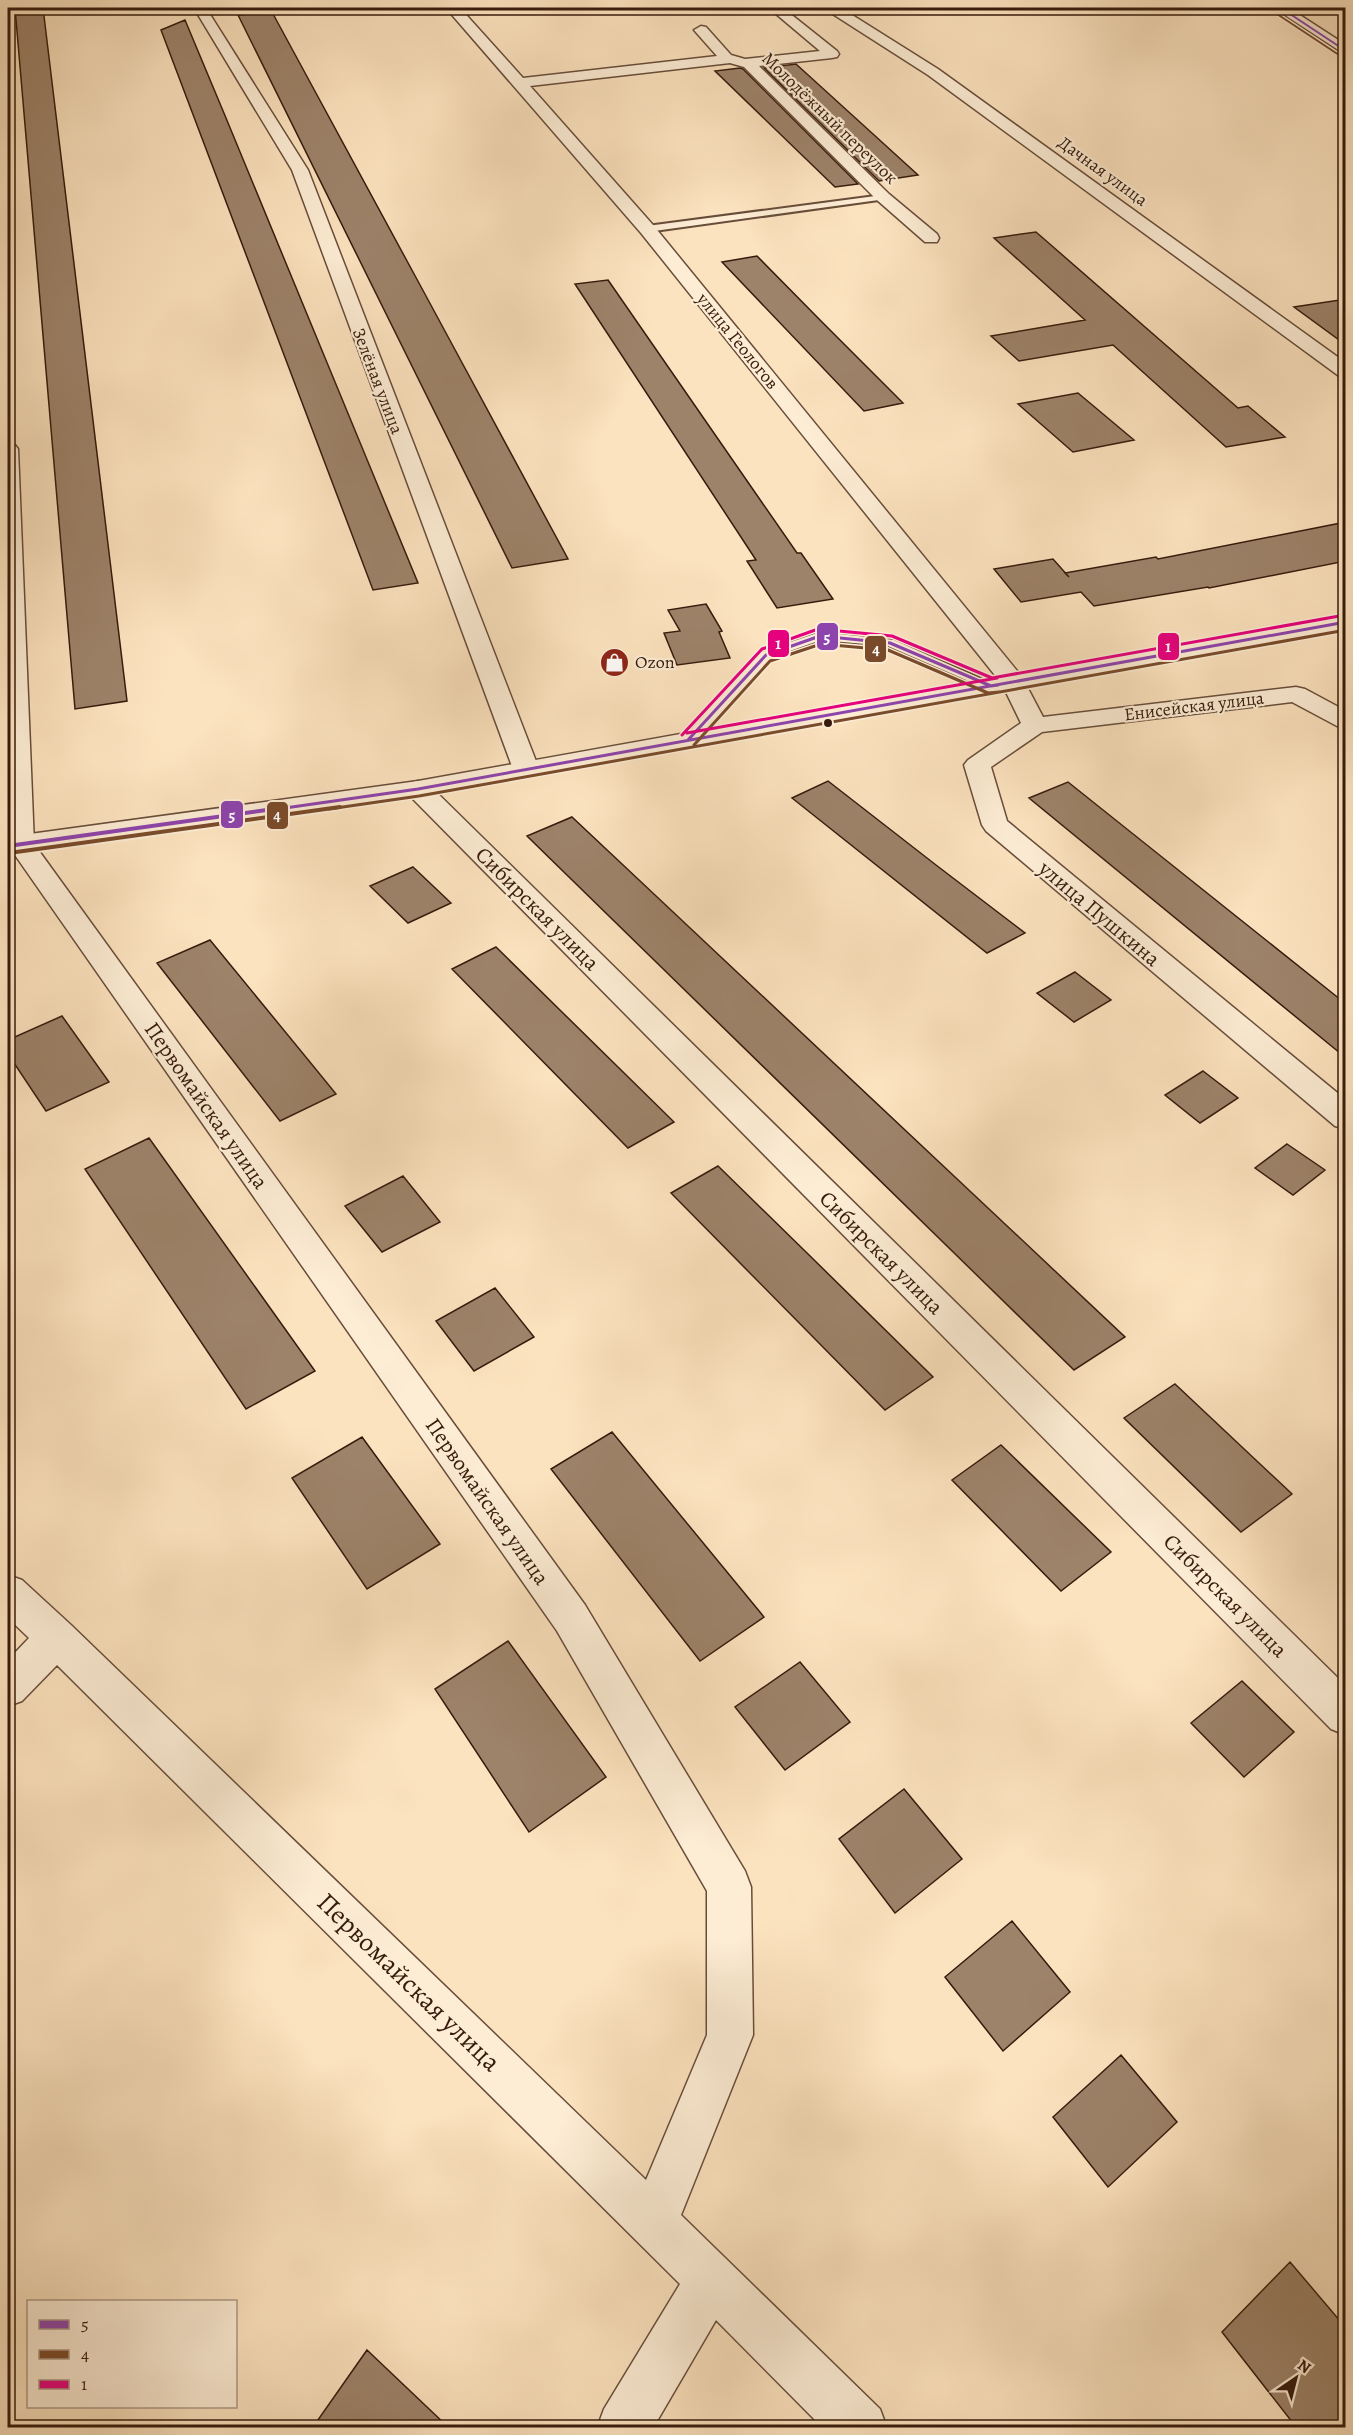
<svg xmlns="http://www.w3.org/2000/svg" width="1353" height="2435" viewBox="0 0 1353 2435" font-family="Alegreya,serif">
	<rect width="100%" height="100%" fill="#fce3bf"/>
	<filter id="stains"><feTurbulence type="fractalNoise" baseFrequency=".00333" numOctaves="4"/><feColorMatrix values="0 0 0 0 .2 0 0 0 0 .09 0 0 0 0 .02 0 0 0 .5 -.17"/></filter>
	<radialGradient id="worn" r=".72"><stop offset=".6" stop-color="#630" stop-opacity="0"/><stop offset="1" stop-color="#630" stop-opacity=".3"/></radialGradient>
	<!-- building -->
	<path fill="#9d836a" stroke="#361b0d" stroke-width="1.5" d="M15,8H43L127,701L75,709Z
		M272,12L426,296L568,559L512,568L238,15Z
		M185,20L226,118L418,583L373,590L161,30Z
		M796,64L873,134L918,175L879,181L764,68Z
		M740,68L743,69L858,184L835,187L715,71Z
		M1036,232L1238,408L1248,406L1285,437L1226,447L1113,345L1019,361L991,336L1085,320L994,238Z
		M757,256L821,321L903,403L864,411L722,262Z
		M608,280L797,553H801L833,599L777,608L747,561L756,560L575,284Z
		M1346,299V345L1294,307Z
		M1078,393L1134,440L1073,452L1018,404Z
		M1346,522V561L1209,588L1208,587L1094,606L1081,592L1021,602L994,569L1053,559L1069,577L1065,573L1156,557L1158,559Z
		M706,604L722,631L719,632L730,658L677,665L664,633L680,631L668,610Z
		M828,781L936,865L1025,933L987,953L792,798Z
		M1068,782L1346,1004V1058L1029,798Z
		M572,817L1021,1239L1125,1337L1074,1370L527,836Z
		M413,867L451,903L408,923L370,886Z
		M210,940L314,1067L336,1094L280,1121L157,963Z
		M496,947L564,1014L674,1122L628,1148L452,969Z
		M1075,972L1111,1000L1074,1022L1037,993Z
		M62,1016L109,1082L46,1111L8,1054V1040Z
		M1203,1071L1238,1098L1200,1123L1165,1095Z
		M149,1138L315,1371L246,1409L85,1169Z
		M1287,1144L1325,1170L1293,1195L1255,1168Z
		M718,1166L807,1253L933,1377L885,1410L671,1193Z
		M403,1176L440,1222L382,1252L345,1206Z
		M495,1288L534,1337L474,1371L436,1321Z
		M1175,1384L1292,1494L1241,1532L1124,1418Z
		M612,1432L764,1617L700,1661L551,1469Z
		M362,1437L440,1544L367,1589L292,1478Z
		M1001,1445L1111,1552L1061,1591L952,1480Z
		M508,1641L606,1777L529,1832L435,1689Z
		M800,1662L850,1722L785,1770L735,1707Z
		M1242,1681L1294,1732L1244,1777L1191,1723Z
		M904,1789L962,1859L895,1913L839,1839Z
		M1012,1921L1070,1992L1003,2051L945,1977Z
		M1121,2055L1177,2122L1108,2187L1053,2117Z
		M1290,2262L1346,2328V2427H1296L1222,2332Z
		M367,2350L448,2427H313Z"/>
	<g fill="none" stroke-linecap="round" stroke-linejoin="round">
		<defs>
			<path id="service" d="M883,195L887,197L886,199L647,232L643,229L647,226Z
				M820,632L894,640L997,686L995,689H987L888,646L821,640L770,658L692,743H684L682,740L684,737L762,652Z"/>
			<path id="minor" d="M194,8H206L308,170L539,769L535,774L526,777L517,774L513,769L292,170Z
				M446,8H460L523,78L717,56L694,30L701,26L706,27L731,55L745,59L820,51L769,8H783L837,51L839,54L837,57L832,58L759,66L889,194L937,234L939,238L937,242H925L877,200L744,67L730,63L530,86L653,225L1022,677L1043,717L1296,687L1305,689L1346,711V728L1337,726L1292,702L1042,732L991,767L1007,821L1346,1100V1129L1335,1126L986,831L982,825L964,765L968,760L1021,723L1002,684L641,233Z
				M827,8H841L938,69L1346,363V378L1339,376L928,75L828,11Z
				M8,443L15,445L18,449L34,844L585,1605L745,1871L751,1887L753,2035L681,2215L880,2409L887,2428H823L716,2320L653,2428H597L604,2409L680,2284L57,1665L22,1701L8,1706V1660L29,1638L8,1618V1575L22,1580L71,1625L646,2180L707,2035V1891L557,1631L8,845Z
				M418,781L427,783L1346,1686V1735L1331,1729L409,795L405,789L409,783Z"/>
			<path id="tertiary" d="M1274,8H1289L1346,45V55Z
				M1346,615V629L418,797L8,854V837L418,781Z"/>
		</defs>
		<!-- service casing -->
		<use href="#service" stroke="#684d3a" stroke-width="4"/>
		<!-- minor casing -->
		<use href="#minor" stroke="#684d3a" stroke-width="3"/>
		<!-- tertiary casing -->
		<use href="#tertiary" stroke="#684d3a" stroke-width="3"/>
		<!-- service -->
		<use href="#service" fill="#fdedd5" fill-rule="evenodd"/>
		<!-- minor -->
		<use href="#minor" fill="#fdedd5" fill-rule="evenodd"/>
		<!-- tertiary -->
		<use href="#tertiary" fill="#fdedd5" fill-rule="evenodd"/>
		<defs>
			<path id="bus-1-far2" d="M1281,8L1346,51"/>
			<path id="bus-1-far1" d="M688,740L766,655L820,636L890,643L991,686L998,685
				M278,809L418,789L1346,622"/>
			<path id="bus-1" d="M8,846L288,807"/>
			<path id="bus-2-far2" d="M1277,14L1342,57"/>
			<path id="bus-2-far1" d="M694,745L770,661L821,644L888,650L988,693L999,692
				M329,809L419,796L1346,630"/>
			<path id="bus-2" d="M9,853L340,807"/>
			<path id="bus-3" d="M687,733L997,678
				M682,735L762,649L818,629L892,636L992,678L1345,615"/>
		</defs>
		<!-- bus-1-far2 casing -->
		<use href="#bus-1-far2" stroke="#fdedd5" stroke-width="4.5"/>
		<!-- bus-1-far1 casing -->
		<use href="#bus-1-far1" stroke="#fdedd5" stroke-width="6"/>
		<!-- bus-1 casing -->
		<use href="#bus-1" stroke="#fdedd5" stroke-width="8"/>
		<!-- bus-2-far2 casing -->
		<use href="#bus-2-far2" stroke="#fdedd5" stroke-width="4.5"/>
		<!-- bus-2-far1 casing -->
		<use href="#bus-2-far1" stroke="#fdedd5" stroke-width="6"/>
		<!-- bus-2 casing -->
		<use href="#bus-2" stroke="#fdedd5" stroke-width="8"/>
		<!-- bus-3 casing -->
		<use href="#bus-3" stroke="#fdedd5" stroke-width="6"/>
		<!-- bus-1-far2 -->
		<use href="#bus-1-far2" stroke="#8e44ad" stroke-width="2"/>
		<!-- bus-1-far1 -->
		<use href="#bus-1-far1" stroke="#8e44ad" stroke-width="3"/>
		<!-- bus-1 -->
		<use href="#bus-1" stroke="#8e44ad" stroke-width="4"/>
		<!-- bus-2-far2 -->
		<use href="#bus-2-far2" stroke="#7a4b2a" stroke-width="2"/>
		<!-- bus-2-far1 -->
		<use href="#bus-2-far1" stroke="#7a4b2a" stroke-width="3"/>
		<!-- bus-2 -->
		<use href="#bus-2" stroke="#7a4b2a" stroke-width="4"/>
		<!-- bus-3 -->
		<use href="#bus-3" stroke="#e5007d" stroke-width="3"/>
	</g>
	<!-- icons -->
	<defs>
		<symbol id="shop-disc" viewBox="-11 -11 22 22"><circle r="9.5" fill="#8f2418" stroke="#fdedd5"/><path d="M-5-2.5h2.3a2.7 3.5 0 0 1 5.4 0H5L5.5 6h-11ZM-1.5-2.5h3a1.5 2.3 0 0 0-3 0Z" fill="#fff"/></symbol>
	</defs>
	<g fill-rule="evenodd">
		<use href="#shop-disc" x="598" y="646" width="33" height="33"/>
	</g>
	<!-- markers -->
	<circle fill="#361b0d" stroke="#fdedd5" stroke-width="2" cx="828" cy="723" r="5"/>
	<g text-anchor="middle" stroke-width="4.5" stroke-linejoin="round" paint-order="stroke">
		<!-- far-street labels -->
		<g font-size="18" fill="#361b0d" stroke="#fdedd5">
			<text transform="translate(830 118) rotate(44)" y="6">Молодёжный переулок</text>
			<text transform="translate(1103 171) rotate(36)" y="6">Дачная улица</text>
			<text transform="translate(738 341) rotate(51)" y="6">улица Геологов</text>
			<text transform="translate(378 381) rotate(69)" y="6">Зелёная улица</text>
			<text transform="translate(1194 706) rotate(-7)" y="6">Енисейская улица</text>
		</g>
		<!-- far-poi labels -->
		<g font-size="18" fill="#361b0d" stroke="#fdedd5" text-anchor="start">
			<text x="635" y="668">Ozon</text>
		</g>
		<!-- street labels -->
		<g font-size="22" fill="#361b0d" stroke="#fdedd5">
			<text transform="translate(538 908) rotate(45)" y="8">Сибирская улица</text>
			<text transform="translate(1100 913) rotate(40)" y="8">улица Пушкина</text>
			<text transform="translate(207 1105) rotate(55)" y="8">Первомайская улица</text>
			<text transform="translate(882 1252) rotate(45)" y="8">Сибирская улица</text>
			<text transform="translate(488 1501) rotate(55)" y="8">Первомайская улица</text>
			<text transform="translate(1226 1595) rotate(45)" y="8">Сибирская улица</text>
		</g>
		<!-- near-street labels -->
		<g font-size="27" fill="#361b0d" stroke="#fdedd5">
			<text transform="translate(409 1982) rotate(44)" y="9">Первомайская улица</text>
		</g>
	</g>
	<g stroke="#fdedd5" stroke-width="2">
		<rect x="816" y="622" width="23" height="29" rx="6" fill="#8e44ad"/>
		<rect x="767" y="629" width="23" height="29" rx="6" fill="#e5007d"/>
		<rect x="1157" y="632" width="23" height="29" rx="6" fill="#e5007d"/>
		<rect x="864" y="635" width="23" height="28" rx="6" fill="#7a4b2a"/>
		<rect x="220" y="800" width="24" height="29" rx="6" fill="#8e44ad"/>
		<rect x="266" y="801" width="23" height="29" rx="6" fill="#7a4b2a"/>
	</g>
	<g font-size="16" text-anchor="middle" font-weight="bold" fill="#fff">
		<text x="827" y="643">5</text>
		<text x="778" y="649">1</text>
		<text x="1168" y="652">1</text>
		<text x="876" y="655">4</text>
		<text x="232" y="821">5</text>
		<text x="277" y="821">4</text>
	</g>
	<!-- margin -->
	<rect width="1353" height="2435" fill="none" stroke="#fce3bf" stroke-width="30"/>
	<rect x="9" y="9" width="1335" height="2417" fill="none" stroke="#361b0d" stroke-width="3"/>
	<rect x="15" y="15" width="1323" height="2405" fill="none" stroke="#361b0d" stroke-width="1.5"/>
	<!-- legend -->
	<rect x="27" y="2300" width="210" height="108" fill="#fdedd5" stroke="#ad9985" stroke-width="1.5"/>
	<rect x="39" y="2320" width="30" height="9" fill="#8e44ad" stroke="#ad9985" stroke-width="1.5"/>
	<text x="81" y="2330" font-size="18" fill="#361b0d">5</text>
	<rect x="39" y="2350" width="30" height="9" fill="#7a4b2a" stroke="#ad9985" stroke-width="1.5"/>
	<text x="81" y="2360" font-size="18" fill="#361b0d">4</text>
	<rect x="39" y="2380" width="30" height="9" fill="#e5007d" stroke="#ad9985" stroke-width="1.5"/>
	<text x="81" y="2390" font-size="18" fill="#361b0d">1</text>
	<!-- north arrow -->
	<g transform="translate(1296 2378) rotate(35)" stroke="#fdedd5" stroke-width="4.5" paint-order="stroke">
	<path d="M0-4.5L10 22L0 15L-10 22Z" fill="#361b0d"/>
	<text y="-9" font-size="16" font-weight="bold" text-anchor="middle" fill="#361b0d">N</text>
	</g>
	<rect width="100%" height="100%" filter="url(#stains)"/>
	<rect width="100%" height="100%" fill="url(#worn)"/>
</svg>
